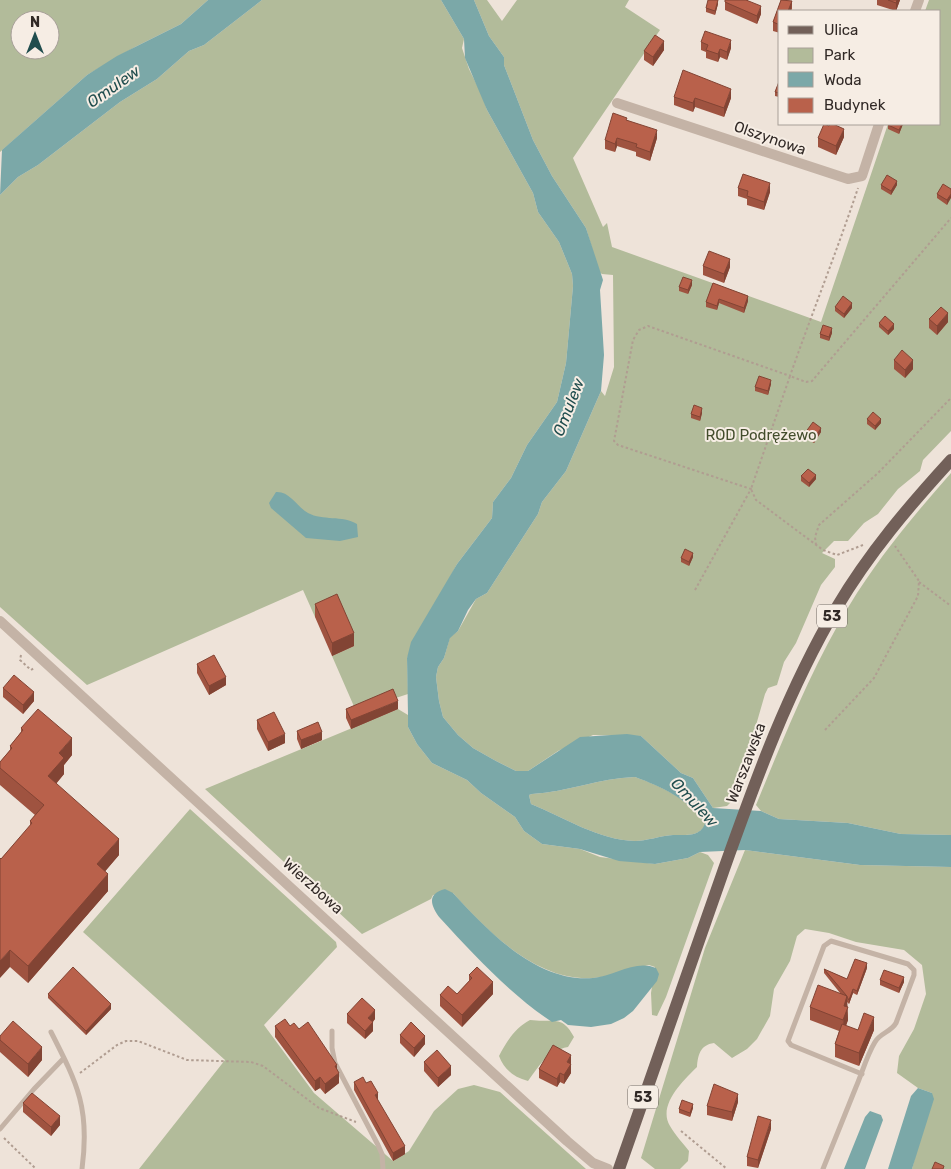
<svg xmlns="http://www.w3.org/2000/svg" width="951" height="1169" viewBox="0 0 951 1169" font-family="Rubik,sans-serif">
	<rect width="100%" height="100%" fill="#eee3d9"/>
	<!-- green -->
	<path fill="#b2bb9a" fill-rule="evenodd" d="M0,0H208L181,24L135,47L87,75L0,152ZM20,20H50V50H20Z
		M262,0H441L464,39L462,48L469,69L482,95L487,110L533,193L538,212L559,242L572,274L573,286L566,363L557,402L527,445L511,478L493,502L492,518L457,564L407,658L408,694L356,711L332,656L354,646L315,617L303,590L87,685L0,607V195L18,177L38,165L120,102L157,79L189,51L204,45Z
		M474,0H487L502,21L517,0H629L625,7L660,30L573,158L603,227L607,223L612,247L821,322L888,124H940V11H925L929,0H951V431L923,460L920,471L898,489L878,514L864,523L848,541H834L822,553L835,559V567L821,585L796,643L784,662L777,685L768,688L765,694L735,798L727,806L713,808L693,778L681,773L641,736L593,735L558,751L528,771H516L496,761L473,748L458,735L443,717L439,701L436,677L438,667L444,658L450,637L458,631L476,599L487,593L538,514L542,502L566,471L601,391L605,396L614,367L613,275L602,274L599,272L586,228L552,176L533,140L504,65V57L489,36Z
		M951,473V835L901,834L848,823L779,819L761,811L756,805C784,737 811,669 849,606C878,558 914,515 951,473Z
		M398,709L408,715V727L417,744L432,763L467,780L481,793L515,817L524,831L542,844L580,849L600,857L655,864L688,858L700,852L708,855L714,863L666,997L657,1016L652,1015L651,993L655,967L649,965C631,969 611,977 593,978C537,982 488,932 453,893L433,895L431,899L362,934L205,789Z
		M635,777C663,787 688,799 706,823C701,837 685,835 673,835C660,836 646,841 635,841C599,840 565,818 531,804L529,795L532,794C567,792 600,778 635,777Z
		M190,809L336,942L337,947L264,1025L314,1093L393,1161L409,1151L434,1111L458,1089L474,1085L500,1092L586,1169H139L225,1060L83,932Z
		M745,850L860,865L951,867V1169H912L932,1093L918,1088L897,1073L899,1056L914,1029L926,994L922,965L904,950L856,942L829,933L805,929L797,936L790,961L774,989L770,1016L757,1039L747,1049L732,1058L714,1043C700,1045 698,1055 697,1067C684,1080 657,1105 670,1126C675,1135 683,1143 689,1151L688,1161L680,1169H655L641,1158L705,948Z
		M530,1020C553,1023 562,1014 574,1037L568,1047C547,1051 540,1065 528,1081C513,1077 504,1069 499,1056C507,1041 515,1028 530,1020Z"/>
	<!-- water -->
	<path fill="#7ba8a8" fill-rule="evenodd" d="M208,0H262L204,45L189,51L157,79L120,102L38,165L18,177L0,195L2,150L87,75L117,56L181,24Z
		M441,0H474L489,36L504,57V65L533,140L552,176L586,228L603,280L600,290L604,355L601,391L566,471L542,502L538,514L487,593L476,599L468,610L458,631L450,638L444,658L438,667L436,677L439,701L443,717L458,735L473,748L496,761L516,771H528L580,737L627,734L641,736L681,773L693,778L713,808L761,811L779,819L848,823L901,834L951,835V867L860,865L745,850L700,852L688,858L655,864L619,861L580,849L542,844L524,831L515,817L481,793L467,780L432,763L417,744L408,727V715L407,658L411,642L457,564L492,518L493,502L511,478L527,445L557,402L566,363L573,286L572,274L559,242L538,212L533,193L487,110L465,58L464,39ZM635,777C662,787 688,799 705,823C701,837 685,835 673,835C660,836 646,841 635,841C599,840 565,818 531,804L529,795L532,794C567,792 600,778 635,777Z
		M276,492C290,491 297,507 308,513C323,521 342,515 357,524L358,537L340,541L306,538L271,508L269,503Z
		M445,889L453,893C488,931 537,983 593,978C614,976 636,959 656,968L659,974L657,981L633,1011L624,1018L611,1024L591,1027L568,1025L561,1020L552,1022C510,994 474,955 440,918C431,906 426,894 445,889Z
		M918,1088L932,1093L934,1099L912,1169H888L911,1096Z
		M870,1111L881,1115L883,1120L865,1169H844L865,1117Z"/>
	<g fill="none" stroke-linecap="round" stroke-linejoin="round">
		<!-- path -->
		<path stroke="#b09d91" stroke-width="2" stroke-dasharray="2.5 2.5" stroke-linecap="butt" d="M816,545L815,537L819,525L878,473L951,398
			M863,545L837,555L823,550L756,500L751,489L790,376L806,382L812,381L951,218
			M919,582L951,606
			M695,590L751,489L618,445L614,441L633,340L639,330L648,326L790,376C812,313 837,251 858,188
			M21,655L20,660L31,670L34,668
			M825,730L874,678L918,596L919,581L895,546
			M80,1073L117,1045L126,1041H138L187,1060L251,1062L263,1066L319,1108L356,1122
			M681,1131L727,1169
			M4,1138L36,1169"/>
		<!-- service -->
		<path stroke="#c4b3a6" stroke-width="5" d="M332,1031V1048L335,1063L378,1145L382,1154L383,1169
			M51,1032C78,1085 90,1109 82,1169
			M0,1129L34,1089L64,1058
			M823,1169L856,1087C862,1073 867,1055 875,1042C880,1033 891,1032 896,1023L914,975V970L908,964L831,941L824,946L788,1041L791,1045L862,1074"/>
		<!-- minor -->
		<path stroke="#c4b3a6" stroke-width="10" d="M915,11L919,0
			M617,103L848,179L862,176L879,124
			M0,621L567,1141L593,1163L608,1169"/>
		<!-- primary -->
		<path stroke="#726059" stroke-width="12" d="M619,1169C653,1069 688,969 724,869C756,779 788,690 837,607C869,553 909,506 951,460"/>
	</g>
	<!-- wall -->
	<path fill="#9f5340" d="M725,0H748V1L761,14L757,24L725,10Z
		M781,0L792,1V9L791,11H780V33L773,31V22Z
		M877,0H900L896,11L877,5Z
		M718,4L715,15L706,12V8Z
		M701,42L731,48L727,60L720,57L718,62L706,58V52L701,50Z
		M664,50L653,66L644,60V51Z
		M780,79V105H778L779,97L775,96V92Z
		M674,97L731,98L724,117L695,107L693,112L674,105Z
		M627,120L657,138L650,161L636,156V152L617,146L615,152L605,149V140Z
		M903,124L899,134L888,129V125Z
		M844,137L836,155L818,147V138Z
		M881,185H897L891,195L881,189Z
		M738,188L770,192L764,210L747,205V199L738,196Z
		M951,189L947,205L937,198V194Z
		M703,266L730,267L724,283L703,275Z
		M713,283L748,301L744,313L719,303L717,310L706,307V302Z
		M692,285L688,294L679,291V287Z
		M835,307L852,308L844,318L835,311Z
		M929,319L948,322L937,335L929,328Z
		M879,323L894,329L888,335L879,327Z
		M832,333L829,341L820,338V334Z
		M894,360L913,369L905,378L894,369Z
		M771,384L768,395L755,391V387Z
		M702,413L700,421L691,418V414Z
		M867,419L881,423L875,430L867,424Z
		M821,432L814,443L805,438V433Z
		M801,476L816,479L809,487L801,481Z
		M693,557L689,566L681,562V558Z
		M315,604L354,646L332,656L315,617Z
		M197,664L226,685L209,695L197,673Z
		M3,688L34,701L23,714L3,697Z
		M346,709H398L351,729L346,718Z
		M257,720L285,743L268,751L257,729Z
		M21,728L72,755L64,765V774L56,784L119,855L105,871L108,891L28,983L10,967L1,859L30,826V821L35,815L0,785V762L10,750V746L21,732Z
		M297,731L322,740L301,749L297,739Z
		M867,968L857,995L853,993L849,1004L847,1002L848,1020L846,1026L858,1030H874L859,1066L835,1057V1044L839,1031L810,1020V1007L840,993L824,973V969L847,979Z
		M469,975L493,994L462,1027L440,1006V995L457,994L469,981Z
		M880,980L904,982L899,993L880,985Z
		M48,994L111,1009L86,1035L48,998Z
		M347,1014L375,1019L373,1022V1031L365,1039L347,1023Z
		M275,1026H290L299,1029L337,1069L339,1083L325,1094L320,1088L315,1091L275,1037Z
		M400,1035L425,1044L414,1057L400,1043Z
		M0,1036L42,1060L28,1077L0,1052Z
		M424,1062L451,1075L438,1087L424,1071Z
		M571,1063V1073L564,1084L560,1082L557,1087L539,1078V1069Z
		M354,1082L378,1101L405,1154L393,1161L354,1090Z
		M738,1102L732,1121L707,1115V1106Z
		M23,1103L60,1125L51,1136L23,1112Z
		M693,1108L690,1117L679,1113V1109Z
		M771,1129L758,1168L747,1166V1157Z"/>
	<!-- shaded-wall -->
	<path fill="#824434" d="M718,0V4L715,15V11Z
		M897,0H900L896,11V3Z
		M792,1L791,11H788Z
		M761,6V14L757,24V16Z
		M731,40V48L727,60V52Z
		M664,41V50L653,66V57Z
		M720,49V57L718,62V54Z
		M731,89V98L724,117V108Z
		M695,98V107L693,112V103Z
		M902,124H903L899,134V130Z
		M844,129V137L836,155V146Z
		M657,130V138L650,161V152Z
		M617,138V146L615,152V144Z
		M897,181V185L891,195V191Z
		M770,183V192L764,210V202Z
		M951,194V198L947,205V200Z
		M730,259V267L724,283V274Z
		M692,280V285L688,294V290Z
		M748,296V301L744,313V308Z
		M719,299V303L717,310V306Z
		M852,303V308L844,318V314Z
		M948,313V322L937,335V326Z
		M894,324V329L888,335V331Z
		M832,328V333L829,341V337Z
		M913,360V369L905,378V370Z
		M771,380V384L768,395V391Z
		M702,408V413L700,421V417Z
		M881,419V423L875,430V426Z
		M821,428V432L814,443V439Z
		M816,475V479L809,487V483Z
		M693,553V557L689,566V562Z
		M354,633V646L332,656V643Z
		M226,677V685L209,695V686Z
		M34,692V701L23,714V705Z
		M398,701V709L351,729V720Z
		M322,732V740L301,749V740Z
		M285,734V743L268,751V742Z
		M72,738V755L64,765V774L48,793V776L59,753Z
		M119,839V855L97,881V864Z
		M108,874V891L28,983V966Z
		M10,950V967L0,978V961Z
		M867,963V968L857,995V991Z
		M904,977V982L899,993V988Z
		M493,982V994L462,1027V1015Z
		M853,989V993L849,1004V1000Z
		M847,996L848,1020L843,1033L844,1006Z
		M111,1004V1009L86,1035V1031Z
		M375,1010V1019L368,1026V1018Z
		M874,1017V1030L859,1066V1053Z
		M373,1022V1031L365,1039V1031Z
		M425,1036V1044L414,1057V1048Z
		M42,1047V1060L28,1077V1064Z
		M571,1055V1063L567,1070V1062Z
		M571,1064V1073L564,1084V1075Z
		M337,1065V1075L339,1073V1083L325,1094V1084L335,1066Z
		M451,1066V1075L438,1087V1078Z
		M560,1073V1082L557,1087V1079Z
		M320,1077V1088L315,1091V1081Z
		M378,1093V1101L375,1095Z
		M738,1094V1102L732,1121V1112Z
		M693,1104V1108L690,1117V1113Z
		M60,1116V1125L51,1136V1127Z
		M771,1120V1129L758,1168V1160Z
		M405,1146V1154L393,1161V1153Z"/>
	<!-- building -->
	<path fill="#b9614b" stroke="#824434" d="M708,0H718L715,11L706,8Z
		M725,0H746L761,6L757,16L725,2Z
		M781,0L792,1L788,11H780V25L773,22Z
		M888,0H897L896,3Z
		M705,31L731,40L727,52L720,49L718,54L706,50L708,45L701,42Z
		M655,35L664,41L653,57L644,51Z
		M683,70L731,89L724,108L695,98L693,103L674,97Z
		M780,79V93L775,92Z
		M613,113L627,118L626,120L657,130L650,152L636,147L637,144L617,138L615,144L605,140Z
		M824,124L829,126L830,124H833L844,129L836,146L818,138Z
		M888,124H902L899,130L888,125Z
		M743,174L770,183L764,202L747,196L748,191L738,188Z
		M887,175L897,181L891,191L881,185Z
		M943,184L951,189V194L947,200L937,194Z
		M709,251L730,259L724,274L703,266Z
		M683,277L692,280L688,290L679,287Z
		M713,283L748,296L744,308L719,299L717,306L706,302Z
		M843,296L852,303L844,314L835,307Z
		M941,307L948,313L937,326L929,319Z
		M885,316L894,324L888,331L879,323Z
		M823,325L832,328L829,337L820,334Z
		M902,350L913,360L905,370L894,360Z
		M759,376L771,380L768,391L755,387Z
		M694,405L702,408L700,417L691,414Z
		M873,412L881,419L875,426L867,419Z
		M813,422L821,428L814,439L805,433Z
		M808,469L816,475L809,483L801,476Z
		M685,549L693,553L689,562L681,558Z
		M337,594L354,633L332,643L315,604Z
		M214,655L226,677L209,686L197,664Z
		M14,675L34,692L23,705L3,688Z
		M393,689L398,701L351,720L346,709Z
		M38,709L72,738L59,753L64,758L48,776L119,839L97,864L108,874L28,966L10,950L0,961V858L1,859L32,823L30,821L44,805L0,768V762L12,748L10,746L23,730L21,728Z
		M274,712L285,734L268,742L257,720Z
		M318,722L322,732L301,740L297,731Z
		M855,959L867,963L857,991L853,989L849,1000L847,997V996L846,995L824,969L847,979Z
		M73,967L111,1004L86,1031L48,994Z
		M477,967L493,982L462,1015L440,995L448,986L457,994L472,978L469,975Z
		M884,970L904,977L899,988L880,980Z
		M818,985L847,996L844,1006L848,1007L843,1020L810,1007Z
		M362,998L375,1010L368,1018L373,1022L365,1031L347,1014Z
		M864,1013L874,1017L859,1053L835,1044L842,1024L858,1030Z
		M285,1019L290,1026L294,1023L299,1029L308,1022L337,1065L335,1066L339,1073L325,1084L320,1077L315,1081L275,1026Z
		M13,1021L42,1047L28,1064L0,1040V1036Z
		M411,1022L425,1036L414,1048L400,1035Z
		M553,1045L571,1055L567,1062L571,1064L564,1075L560,1073L557,1079L539,1069Z
		M437,1050L451,1066L438,1078L424,1062Z
		M363,1077L366,1083L371,1081L378,1093L375,1095L405,1146L393,1153L354,1082Z
		M714,1084L738,1094L732,1112L707,1106Z
		M32,1093L60,1116L51,1127L23,1103Z
		M682,1100L693,1104L690,1113L679,1109Z
		M758,1116L771,1120L758,1160L747,1157Z
		M935,1162L944,1166L943,1169H932Z"/>
	<g text-anchor="middle" stroke-width="4" stroke-linejoin="round" paint-order="stroke">
		<!-- shield labels -->
		<g fill="#f6ede4" stroke="#6c645f" stroke-width="1">
			<rect x="817" y="604.5" width="30" height="23" rx="4"/>
			<rect x="628" y="1085.5" width="30" height="23" rx="4"/>
		</g>
		<g font-size="14" font-weight="bold" fill="#312926">
			<text x="832" y="621">53</text>
			<text x="643" y="1102">53</text>
		</g>
		<!-- street labels -->
		<g font-size="15" fill="#312926" stroke="#f6ede4">
			<text transform="translate(770 138) rotate(19)" y="5">Olszynowa</text>
			<text transform="translate(746 763) rotate(-69)" y="5">Warszawska</text>
			<text transform="translate(313 886) rotate(42)" y="5">Wierzbowa</text>
		</g>
		<!-- park labels -->
		<g font-size="15" fill="#434d2c" stroke="#f6ede4">
			<text x="761" y="440">ROD Podrężewo</text>
		</g>
		<!-- water labels -->
		<g font-size="16" font-style="italic" fill="#204d4e" stroke="#f6ede4">
			<text transform="translate(113 86) rotate(-35)" y="6">Omulew</text>
			<text transform="translate(568 407) rotate(-69)" y="6">Omulew</text>
			<text transform="translate(695 802) rotate(47)" y="6">Omulew</text>
		</g>
	</g>
	<!-- legend -->
	<rect x="778" y="10" width="162" height="115" fill="#f6ede4" stroke="#a79f98"/>
	<rect x="788" y="26" width="25" height="8" fill="#726059" stroke="#a79f98"/>
	<text x="824" y="35" font-size="15" fill="#312926">Ulica</text>
	<rect x="788" y="48" width="25" height="15" fill="#b2bb9a" stroke="#a79f98"/>
	<text x="824" y="60" font-size="15" fill="#312926">Park</text>
	<rect x="788" y="72" width="25" height="15" fill="#7ba8a8" stroke="#a79f98"/>
	<text x="824" y="85" font-size="15" fill="#312926">Woda</text>
	<rect x="788" y="98" width="25" height="15" fill="#b9614b" stroke="#a79f98"/>
	<text x="824" y="110" font-size="15" fill="#312926">Budynek</text>
	<!-- north arrow -->
	<g transform="translate(35 35)"><circle r="24" fill="#f6ede4" stroke="#a79f98"/>
	<path d="M0-4L9 19L0 12L-9 19Z" fill="#204d4e"/>
	<text y="-8" font-size="14" font-weight="bold" text-anchor="middle" fill="#312926">N</text>
	</g>
</svg>
